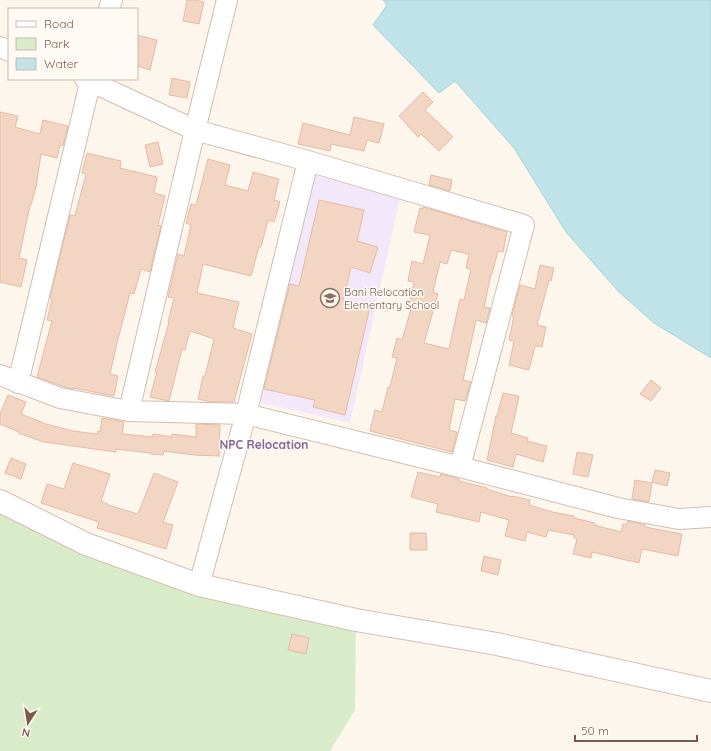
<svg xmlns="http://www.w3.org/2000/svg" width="711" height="751" viewBox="0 0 711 751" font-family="Quicksand,sans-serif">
	<rect width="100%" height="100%" fill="#fdf6ec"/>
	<!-- education -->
	<path fill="#f3e8fa" d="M309,174L401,194L350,423L258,402Z"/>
	<!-- green -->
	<path fill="#d8ecc9" d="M0,501L86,544L356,620L355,710L330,751H0Z"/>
	<!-- water -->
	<path fill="#bfe3e8" stroke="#a5d3da" d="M383,0H711V358L654,323L618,291L566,232L514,148L455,81L439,93L373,25L387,5Z"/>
	<!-- building -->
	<path fill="#f3d5c3" stroke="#e6bba3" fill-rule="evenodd" d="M187,0H195L204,2L199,24L183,21Z
		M137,35L157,40L150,70L137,66Z
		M172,78L190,82L187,98L169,95Z
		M423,92L433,102L425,110L453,137L439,151L421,134L418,137L399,116Z
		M0,112L18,116L15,127L40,134L43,120L68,126L63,146L60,145L57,158L41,154L36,187L31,205H30L19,258L27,260L21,287L0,282Z
		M354,117L384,124L379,143L367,140L364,151L331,144L330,151L298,144L303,123L350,135Z
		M158,142L163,164L150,167L145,145Z
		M87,153L121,161L120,168L157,177L154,193L165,196L158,225L161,226L150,272L141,269L134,294L130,293L117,343L110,374L118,376L114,396L74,388V389L68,388L37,377L52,321L47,320L52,299L50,298L70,215L75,216L86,174L82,173Z
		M208,159L230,165L225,185L248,191L253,172L279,179L274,200L280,202L274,222L268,220L261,247H259L251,276L203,264L197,293L239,302L233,328L252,334L234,402H211L198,399L203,376H205L214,339L190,331L185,350L182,349L169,401L164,400L150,397L157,372H155L169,322H168L174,298L168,297L178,254L184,256L191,225L186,223L191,204L196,205Z
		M431,175L452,180L450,191L429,185Z
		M319,200L364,210L357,241L378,247L370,273L351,267L343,301L370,307L345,415L313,407L315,400L264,389L290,284L299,286Z
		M423,207L507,232L503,252L498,251L492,274H491L484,307L490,308L486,323L476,320L463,380L471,382L465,401L455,399L449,430L457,432L452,452L370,431L375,410L382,412L388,387H390L397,358L392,357L397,338L402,340L411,309L408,308L414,282L408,281L412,261L423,264L430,235L414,232L420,208L423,209ZM451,250L469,254L466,268L471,269L464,300L460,299L449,349L424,343L438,294L433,292L440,262L447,264Z
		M540,265L554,268L551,281L549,280L537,325L546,327L542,347L535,346L529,370L509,365L514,341L509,340L514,316H512L520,285L535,289Z
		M651,380L661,388L651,401L640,394Z
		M503,393L519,396L511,433L528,438L527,441L547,446L543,462L516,454L513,467L487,460L496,416H497Z
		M8,395L26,402L21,414L46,424L73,431L97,434L98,431L100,432L102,418L124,422L122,434L153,437V434L172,437V434L196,437V424L220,425L219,456L194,455L164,451L163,455L150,454V453L116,449V452L44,442L18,433L19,432L0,424V414Z
		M577,452L593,455L588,477L573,474Z
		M11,458L26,464L21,479L5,473Z
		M73,463L110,474L101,501L108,504V505L138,514L154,473L178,482L163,522L173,525L166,549L97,528L99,522L41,503L47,484L64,489Z
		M655,470L670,473L667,486L652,482Z
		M418,472L440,477L441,474L459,479V481L487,488V489L512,497V496L530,500L529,505L552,512L574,516V518L595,523L594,525L621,532L623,524H627L628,521L645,525V527L682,534L678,556L642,549L639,563L592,552L591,558L573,554L577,539L574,538V535L548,530L546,537L527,532L525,541L505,536L509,520L481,512L479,522L436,512L438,504L411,497Z
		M635,480L652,483L649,502L632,499Z
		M410,533H426L427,550H410Z
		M484,556L501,560L498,575L481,571Z
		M292,634L309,638L306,654L288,650Z"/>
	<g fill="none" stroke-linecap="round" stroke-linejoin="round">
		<defs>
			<path id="street" d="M109,9L112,0
				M0,47L9,51
				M85,79L195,130L308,161L524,225L460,467
				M0,375L60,398L129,411L246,414L460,467L618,508L679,519L711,517
				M18,383L91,79
				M129,411L195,130L227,0
				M199,585L246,414L308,161"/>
			<path id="secondary" d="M0,501L86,544L199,585L356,620L497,644L711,691"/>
		</defs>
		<!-- street casing -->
		<use href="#street" stroke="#d1beb0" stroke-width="22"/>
		<!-- secondary casing -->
		<use href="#secondary" stroke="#d6c0b0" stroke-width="24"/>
		<!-- street -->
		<use href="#street" stroke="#fff" stroke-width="20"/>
		<!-- secondary -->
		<use href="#secondary" stroke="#fff" stroke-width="22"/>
	</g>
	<!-- icons -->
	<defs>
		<symbol id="school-ring" viewBox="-11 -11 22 22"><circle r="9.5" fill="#fffaf3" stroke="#8d6e63" stroke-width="1.5"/><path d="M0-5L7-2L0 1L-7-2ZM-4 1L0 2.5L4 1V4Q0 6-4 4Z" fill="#8d6e63"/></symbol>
	</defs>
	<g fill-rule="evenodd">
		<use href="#school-ring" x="319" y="287" width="22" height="22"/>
	</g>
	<g text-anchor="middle" stroke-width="3" stroke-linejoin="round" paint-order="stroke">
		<!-- education labels -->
		<g font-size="11" fill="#785e54" stroke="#fffaf3" text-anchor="start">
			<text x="344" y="296">Bani Relocation<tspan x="344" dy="13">Elementary School</tspan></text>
		</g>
		<!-- neighbourhood labels -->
		<g font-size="12" font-weight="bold" fill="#846695" stroke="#fffaf3">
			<text x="264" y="449">NPC Relocation</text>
		</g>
	</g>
	<!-- legend -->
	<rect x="8" y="8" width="130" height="72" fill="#fffaf3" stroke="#cabbb1"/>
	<rect x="16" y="21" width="20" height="6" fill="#ffffff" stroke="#cabbb1"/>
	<text x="44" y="28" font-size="12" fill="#7a5c4d">Road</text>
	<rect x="16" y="38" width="20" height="12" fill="#d8ecc9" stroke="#cabbb1"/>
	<text x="44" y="48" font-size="12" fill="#7a5c4d">Park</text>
	<rect x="16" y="58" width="20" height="12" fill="#bfe3e8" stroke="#cabbb1"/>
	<text x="44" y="68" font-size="12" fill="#7a5c4d">Water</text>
	<!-- north arrow -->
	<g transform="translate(28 723) rotate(192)" stroke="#fffaf3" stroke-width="3" paint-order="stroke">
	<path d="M0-3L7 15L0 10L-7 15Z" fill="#7a5c4d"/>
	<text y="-6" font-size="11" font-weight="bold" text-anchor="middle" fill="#7a5c4d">N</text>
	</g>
	<!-- scale -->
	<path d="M575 735v6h122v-6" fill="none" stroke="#7a5c4d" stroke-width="2"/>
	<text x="581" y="735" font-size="12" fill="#7a5c4d" stroke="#fffaf3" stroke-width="3" paint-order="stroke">50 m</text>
</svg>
